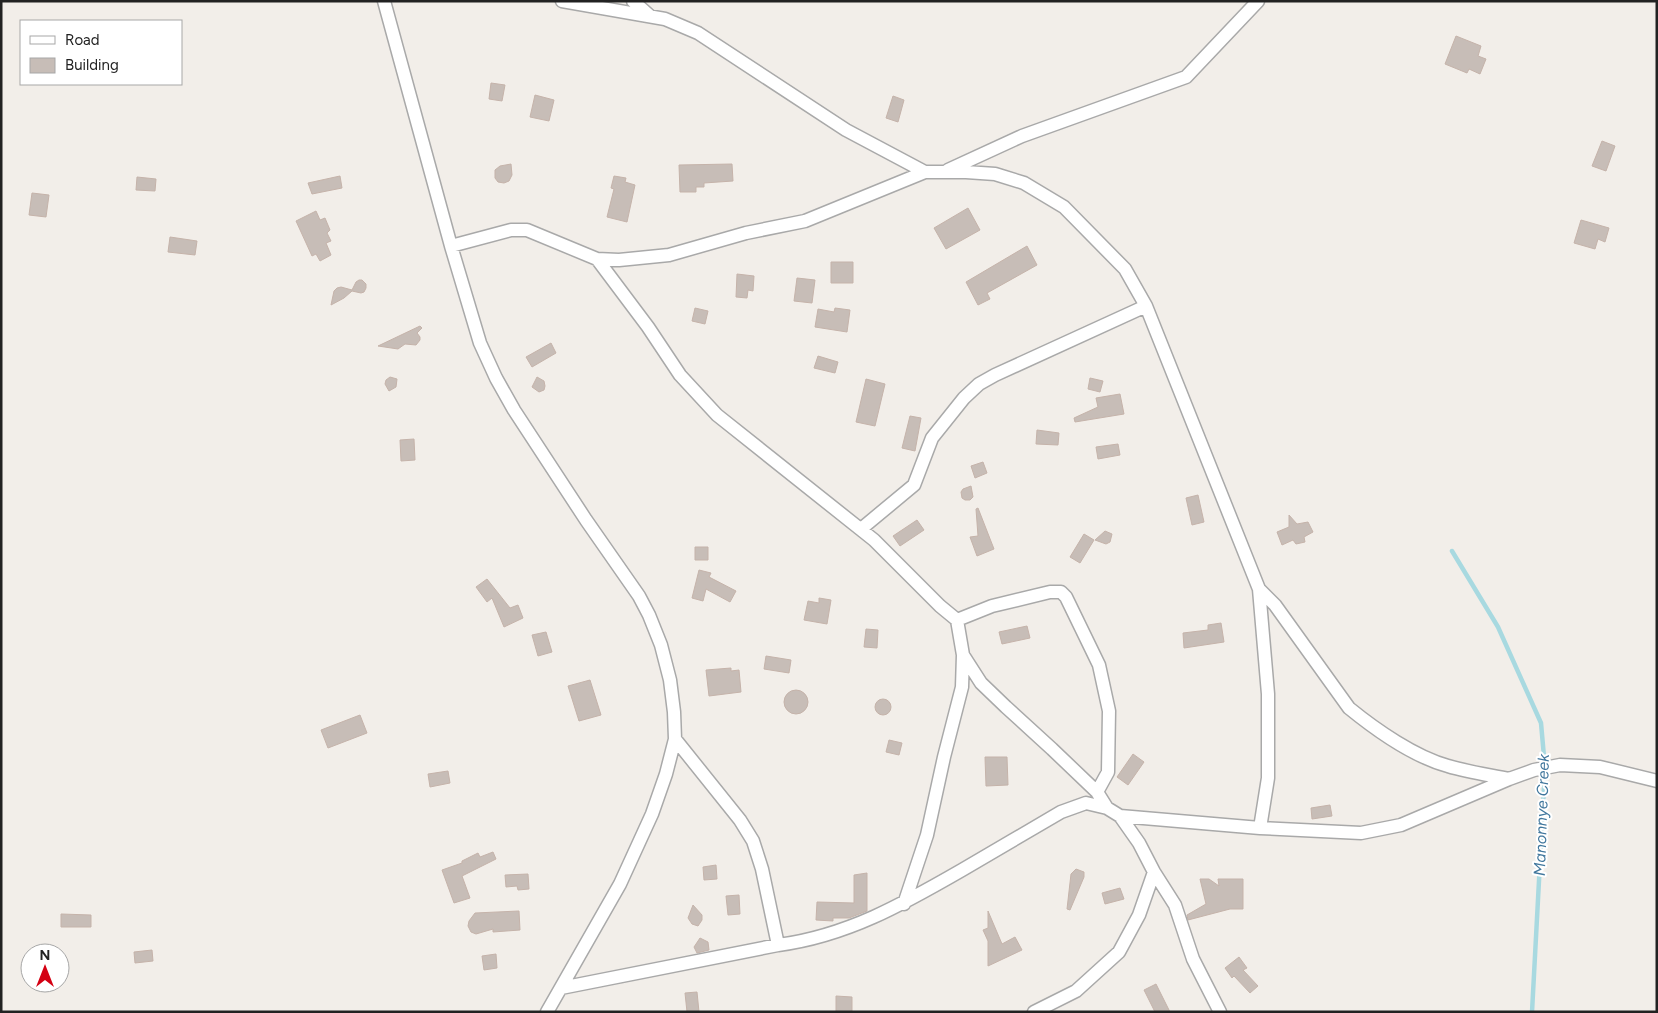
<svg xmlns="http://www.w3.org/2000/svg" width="1658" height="1013" viewBox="0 0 1658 1013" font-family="Figtree,sans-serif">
	<rect width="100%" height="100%" fill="#f2eee9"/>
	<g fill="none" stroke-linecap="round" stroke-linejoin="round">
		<!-- stream -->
		<path stroke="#a8d9e0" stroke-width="4.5" d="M1452,551L1498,627L1541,723L1545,768L1532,1012"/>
	</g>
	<!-- building -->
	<path fill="#c7bdb7" stroke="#c5b3aa" d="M1456,36L1481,46L1478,56L1486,59L1480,74L1469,69L1467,73L1445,64Z
		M491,83L505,85L502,101L489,99Z
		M535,95L554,100L549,121L530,117Z
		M893,96L904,100L898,122L886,118Z
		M1602,141L1615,146L1606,171L1592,166Z
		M511,164L512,175L509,181L504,183L498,182L495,178V170L500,166Z
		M732,164L733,181L704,183V187H696V192H680L679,165Z
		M340,176L342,188L312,194L308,183Z
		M614,176L626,178L625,182L635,185L627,222L607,217L614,189L611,188Z
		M137,177L156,179L155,191L136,190Z
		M32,193L49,195L46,217L29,215Z
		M968,208L980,230L946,249L934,228Z
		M316,211L320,220L325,218L330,230L327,233L331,241L326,243L331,255L320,261L316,254L312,256L296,221Z
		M1581,220L1609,228L1605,242L1598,239L1595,249L1574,243Z
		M170,237L197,241L195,255L168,252Z
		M1027,246L1037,265L987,293L990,299L978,305L966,282Z
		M831,262H853V283H831Z
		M737,274L754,276L753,291L748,290L747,298L736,297Z
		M797,278L815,280L812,303L794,301Z
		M359,280H362L366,284V288L364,292L361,293L352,291L344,298L331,305L334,291L337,288L341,287L352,290L356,282Z
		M695,308L708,311L705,324L692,321Z
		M835,308L850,310L847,332L815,327L818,309L834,312Z
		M420,326L422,328L417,333L420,337V340L416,345L405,344L398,349L378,346Z
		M551,343L556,353L532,367L526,357Z
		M818,356L838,362L835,373L814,368Z
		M390,377L397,379L396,387L389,391L385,384L386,380Z
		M537,377L544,381L545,386L544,390L539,392L532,387Z
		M1090,378L1103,381L1100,392L1088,389Z
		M866,379L885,384L875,426L856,422Z
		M1120,394L1124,414L1075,422L1074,418L1098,407L1096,398Z
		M910,416L921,418L915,451L902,448Z
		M1037,430L1059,433L1058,445L1036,444Z
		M414,439L415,460L401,461L400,440Z
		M1118,444L1120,455L1098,459L1096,447Z
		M983,462L987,473L975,478L971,466Z
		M971,486L973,497L970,500H965L962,498L961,492L963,489Z
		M1198,495L1204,522L1192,525L1186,498Z
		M978,508L994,549L977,556L970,537L978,536L976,509Z
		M1289,515L1297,524L1308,522L1313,532L1304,537L1305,542L1296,544L1293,540L1282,545L1277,532L1289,527Z
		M917,520L924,530L900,546L893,536Z
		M1105,531L1112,534L1110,542L1106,544L1095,540Z
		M1084,534L1094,540L1080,563L1070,557Z
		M695,547H708V560H695Z
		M699,570L711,573L709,577L736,591L730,602L706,589L703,601L692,598Z
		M487,579L510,608L518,605L523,618L504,627L492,598L487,602L476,587Z
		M819,598L831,600L827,624L804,620L808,601L819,603Z
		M1221,623L1224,642L1184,648L1183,633L1208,630V625Z
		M1027,626L1030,638L1002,644L999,632Z
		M866,629L878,630L877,648L864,647Z
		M546,632L552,652L538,656L532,635Z
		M766,656L791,660L789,673L764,669Z
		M731,668V671L739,670L741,692L709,696L706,670Z
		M590,680L601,715L579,721L568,686Z
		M784 702a12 12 0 1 1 24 0a12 12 0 1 1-24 0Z
		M875 707a8 8 0 1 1 16 0a8 8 0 1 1-16 0Z
		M360,715L367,733L328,748L321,730Z
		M889,740L902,743L899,755L886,752Z
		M1133,754L1144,762L1128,785L1117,777Z
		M985,757H1007L1008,785L986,786Z
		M448,771L450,783L430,787L428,774Z
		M1330,805L1332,816L1312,819L1311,808Z
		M493,852L496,859L462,876L470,898L454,903L442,870L462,863V861L478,853L480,857Z
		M716,865L717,879L704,880L703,867Z
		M1076,869L1084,872V877L1070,910L1067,909L1071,874Z
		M867,873V911L849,918H833V921L816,920L817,902L854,903V875Z
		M528,874L529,889L518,890L517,886L506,887L505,875Z
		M1200,879H1209L1219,886L1218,879H1243V909H1230L1188,920L1187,915L1206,904Z
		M1120,888L1124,899L1105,904L1102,893Z
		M739,895L740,914L728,915L726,896Z
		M693,905L702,915V920L698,926L692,924L688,918Z
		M519,911L520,930L493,932V929L476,934L471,932L468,926L469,921L475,913Z
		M988,911L1002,944L1015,937L1022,950L988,966V941L983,930L988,928Z
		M61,914L91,915V927H61Z
		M700,938L708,942L709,950L697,953L694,947Z
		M152,950L153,961L135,963L134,952Z
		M496,954L497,968L484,970L482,956Z
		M1239,957L1247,968L1243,970L1258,986L1250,993L1234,976L1232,978L1225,968Z
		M1156,984L1170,1012H1155L1144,990Z
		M697,992L699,1012H687L685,993Z
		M836,996L852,997V1012H836Z"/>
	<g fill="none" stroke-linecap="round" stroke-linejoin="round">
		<defs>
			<path id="street" d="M384,1L451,246L480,343L496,378L514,410L586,520L639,596L649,615L661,645L670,680L674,712L675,739L666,774L652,814L620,884L547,1012
				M562,1L665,19L698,33L846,130L925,172H966L995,174L1024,183L1064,207L1125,269L1146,306L1259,589L1275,605L1349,708C1376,730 1415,757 1448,766C1468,772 1489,775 1509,779
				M633,1L650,16
				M948,170L1022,136L1186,77L1258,1
				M451,246L511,230H527L597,259L619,260L669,255L746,233L805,221L925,172
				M597,259L648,327L680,375L717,415L874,540L940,606L957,620L992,606L1050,592H1061L1066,597L1099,665L1109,711L1108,772L1097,792L1107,808
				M861,529L914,485L932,438L964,398L979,384L995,375L1146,306
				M1259,589L1268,694V778L1260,828
				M963,655L981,683L1006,707L1052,749L1097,792
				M675,739L740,820L753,841L762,869L778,945
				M1120,816L1139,843L1154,872L1175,905L1193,959L1220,1012
				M904,904L927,835L944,757L962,687L963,655L957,620
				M561,988L778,945C847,936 903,904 962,870C995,851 1028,831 1061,812L1086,803L1107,808L1120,816L1260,828L1361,833L1401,825L1509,779L1534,770L1560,765L1600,767L1657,781
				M1034,1012L1076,991L1119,952L1139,915L1154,872"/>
		</defs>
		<!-- street casing -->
		<use href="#street" stroke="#a9a9a9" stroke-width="15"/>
		<!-- street -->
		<use href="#street" stroke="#fff" stroke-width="12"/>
	</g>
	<g text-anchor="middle" stroke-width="4" stroke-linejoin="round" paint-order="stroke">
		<!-- water labels -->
		<g font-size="16" font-style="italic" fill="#41779d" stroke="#fff">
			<text transform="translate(1541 815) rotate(-88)" y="6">Manonnye Creek</text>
		</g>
	</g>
	<!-- border -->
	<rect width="1658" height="1013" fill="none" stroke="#222222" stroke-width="5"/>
	<!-- legend -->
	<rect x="20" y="20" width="162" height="65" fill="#ffffff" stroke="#a7a7a7"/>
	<rect x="30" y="36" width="25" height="8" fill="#ffffff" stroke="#a7a7a7"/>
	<text x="65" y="45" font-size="15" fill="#222222">Road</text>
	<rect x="30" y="58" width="25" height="15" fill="#c7bdb7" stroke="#a7a7a7"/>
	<text x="65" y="70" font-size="15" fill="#222222">Building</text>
	<!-- north arrow -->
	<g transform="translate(45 968)"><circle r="24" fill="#ffffff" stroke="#a7a7a7"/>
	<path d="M0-4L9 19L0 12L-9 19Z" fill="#d40013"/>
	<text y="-8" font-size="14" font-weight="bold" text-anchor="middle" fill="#222222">N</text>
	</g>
</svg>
